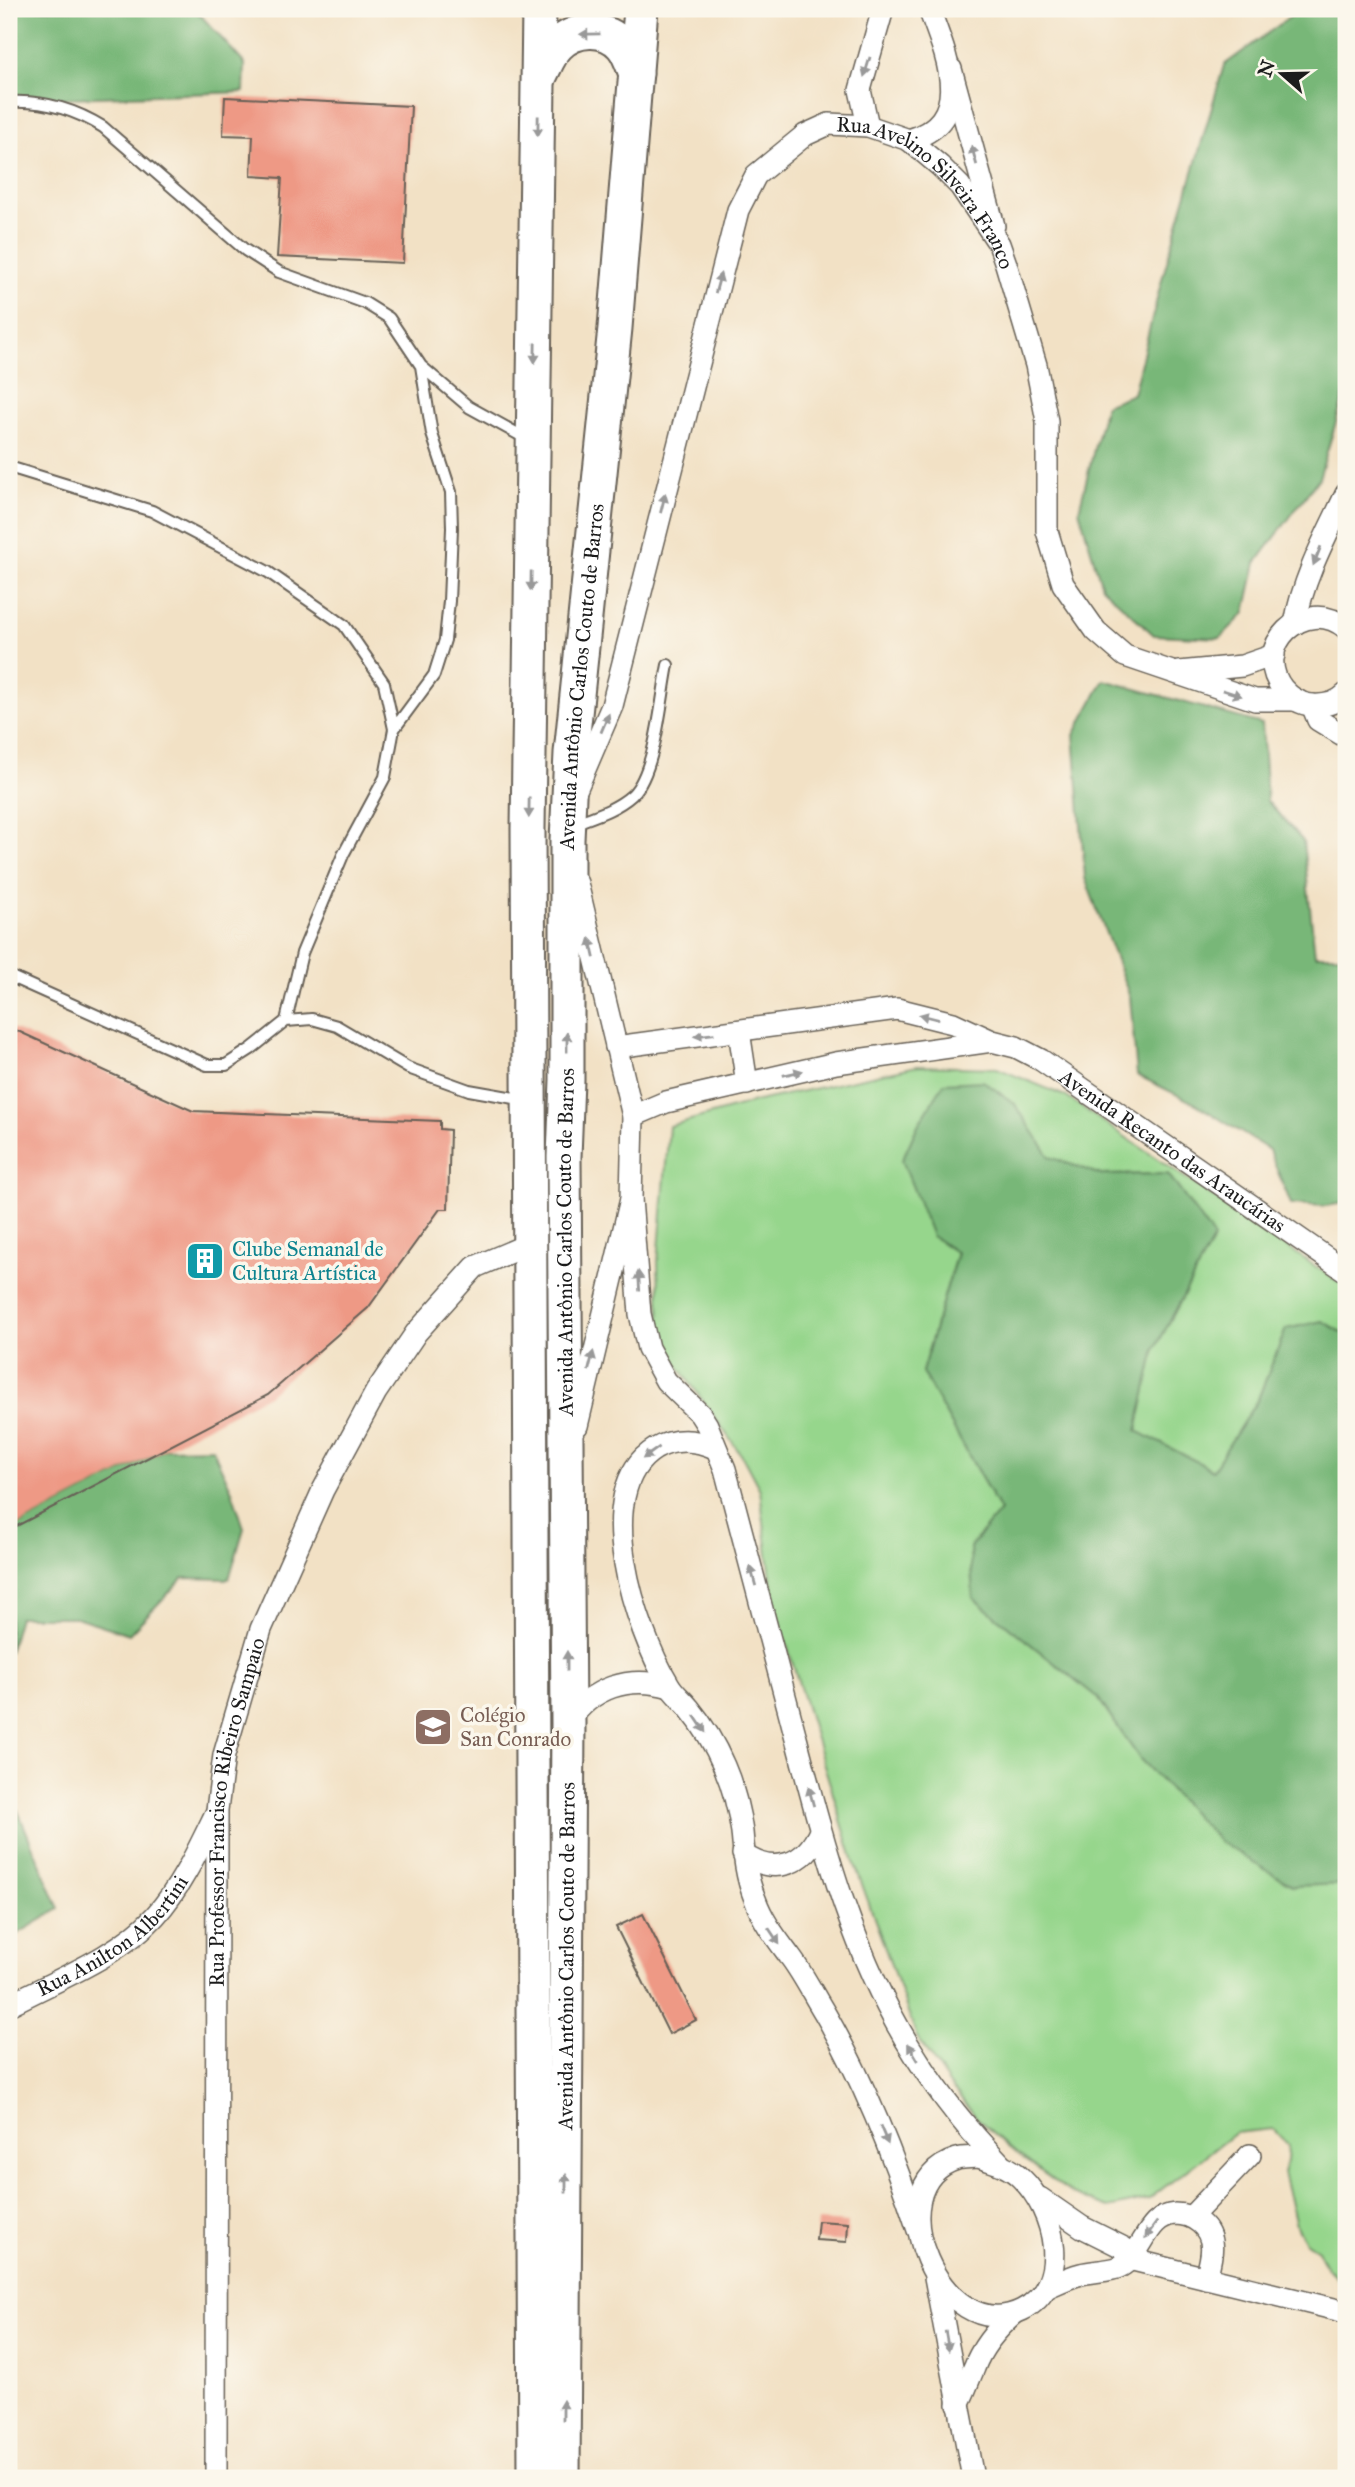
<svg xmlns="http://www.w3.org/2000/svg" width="1355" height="2487" viewBox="0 0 1355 2487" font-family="'IM FELL Great Primer',serif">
	<rect width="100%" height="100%" fill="#fbf7ec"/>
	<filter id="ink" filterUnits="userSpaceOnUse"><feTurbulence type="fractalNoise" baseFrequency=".0143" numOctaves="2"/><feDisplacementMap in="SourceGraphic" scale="14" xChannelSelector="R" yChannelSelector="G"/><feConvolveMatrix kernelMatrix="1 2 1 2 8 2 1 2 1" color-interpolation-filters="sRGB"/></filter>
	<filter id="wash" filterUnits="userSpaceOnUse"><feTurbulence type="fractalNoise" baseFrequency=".00686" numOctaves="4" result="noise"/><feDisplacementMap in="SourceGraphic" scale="28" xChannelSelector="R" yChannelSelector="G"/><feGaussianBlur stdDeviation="1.57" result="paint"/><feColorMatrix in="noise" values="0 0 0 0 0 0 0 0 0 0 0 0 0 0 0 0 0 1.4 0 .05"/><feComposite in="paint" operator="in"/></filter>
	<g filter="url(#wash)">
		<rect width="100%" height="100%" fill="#f2e1c5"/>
		<!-- green -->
		<path fill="#96d68c" stroke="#597954" stroke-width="2" d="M917,1066L997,1068L1065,1096L1346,1287V1335L1322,1321L1286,1329L1258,1399L1213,1470L1136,1431L1155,1349L1214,1238L1168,1174L1101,1175L1049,1157L1014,1103L957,1252L922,1372L1000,1511L970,1547L973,1598L1098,1698L1140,1759L1338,1883L1346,1884V2286L1327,2268L1318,2250L1305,2241L1297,2228L1283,2173L1287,2161L1288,2145L1273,2129L1235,2133L1149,2199L1109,2208L1072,2194L1008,2147L976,2117L951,2087L917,2037L854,1862L774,1603L760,1490L742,1456L676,1363L660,1328L658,1262L669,1126L758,1101Z"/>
		<!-- forest -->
		<path fill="#78b778" stroke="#4a6a4a" stroke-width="2" d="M9,9H195L245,64L244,92L9,100Z
			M1301,9H1346V389L1319,478L1256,563L1245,613L1220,638L1154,635L1102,587L1079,510L1105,405L1133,394L1162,279L1224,65Z
			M1104,680L1262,724L1267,801L1303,841L1315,955H1346V1203L1325,1206L1291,1204L1269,1150L1196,1104L1137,1075L1130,997L1085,878L1074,735Z
			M983,1081L1014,1103L1050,1157L1101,1175L1168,1174L1214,1238L1155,1349L1137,1431L1213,1470L1258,1399L1286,1329L1322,1321L1346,1335V1884L1293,1886L1220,1842L1140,1759L1098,1698L973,1598L970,1547L1000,1511L922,1372L957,1253L932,1236L902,1160L918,1125L944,1083Z
			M212,1448L232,1491L244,1528L229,1579L183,1578L129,1634L76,1617H19L9,1652V1530L165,1449Z
			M9,1790L59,1909L9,1939Z"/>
		<g id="blocks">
			<!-- building -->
			<path fill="#ee9985" d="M225,97L411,106L403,263L277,257L282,178L251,176L253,136L223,135Z
				M9,1027L193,1111L440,1121V1129L450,1130L448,1209H440L368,1308L268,1395L9,1530Z
				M643,1914L696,2020L669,2034L616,1927Z
				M818,2221L848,2223L847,2242L816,2240Z"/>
		</g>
	</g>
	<g filter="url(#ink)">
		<use href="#blocks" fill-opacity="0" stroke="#676157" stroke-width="2"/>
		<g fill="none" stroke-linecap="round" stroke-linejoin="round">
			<defs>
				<path id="service" d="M9,102C43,100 74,109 103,127L245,250L279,272L365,303L389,318L421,366L469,407L527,439
					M9,467L152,511L268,572L344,625L384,683L394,729L385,777L343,855L302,953L286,1021
					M394,729L434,675L445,640L449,601L452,528L451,492L432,434L421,366
					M573,824C594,816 615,810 632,795C656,772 661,699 668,665
					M9,976L207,1065H226L251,1049L286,1021L312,1019L337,1026L408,1068L469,1090L526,1100"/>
				<g id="minor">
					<path d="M951,69L994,226"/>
					<path d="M868,126L860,90L883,9"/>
					<path d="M909,140C976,120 946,55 929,9"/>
					<path d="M1295,624C1303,578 1326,536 1346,494"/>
					<path d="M1346,628C1304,594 1250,648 1283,689C1290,697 1300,704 1311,705C1324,706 1336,704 1346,694"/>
					<path d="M1179,672L1242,666L1274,655"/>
					<path d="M1312,705L1318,720L1346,737"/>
					<path id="s1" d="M576,790L612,706L738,210L756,175L805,135L829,124L868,126L909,140L940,166L960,186L999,244L1006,264L1036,365L1047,421V531L1063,584L1096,631L1125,656L1255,700H1297"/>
					<path d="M739,1031L747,1084"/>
					<path id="s2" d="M616,1047L897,1009L953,1023L992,1041L1016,1047L1041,1060L1346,1271"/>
					<path d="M633,1116L666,1102L836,1063L992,1041"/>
					<path d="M631,1199L640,1314L648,1348L666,1381L700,1414L707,1425L725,1469C747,1552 769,1636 791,1719C822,1837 851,1957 918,2060C942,2098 969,2131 1000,2163"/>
					<path d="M577,1426L631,1199L633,1116L577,883"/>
					<path d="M715,1448C695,1439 674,1438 655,1449C588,1490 637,1632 668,1683C673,1693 682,1699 689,1708C703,1725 715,1745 724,1766C733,1787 739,1810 742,1832C744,1856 746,1877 755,1899C763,1922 777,1939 791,1958C803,1974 813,1994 824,2012C864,2081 893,2154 918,2230"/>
					<path d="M568,1723C591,1687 629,1675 670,1687"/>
					<path d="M743,1854C774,1876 805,1865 820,1831"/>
					<path id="s3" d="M9,2005C56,1980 119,1956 155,1916C181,1887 198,1850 215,1815"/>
					<path d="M978,2157C994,2162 1009,2166 1021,2178C1055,2210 1073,2284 1022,2310C943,2350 871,2186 957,2159C964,2157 972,2158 978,2157Z"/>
					<path d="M1040,2198L1082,2227L1124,2248L1129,2259"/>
					<path d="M1191,2217L1250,2155"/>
					<path d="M1129,2259L1346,2312"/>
					<path d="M935,2277L973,2478"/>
					<path d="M1046,2288C1057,2283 1069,2277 1081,2274C1092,2271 1115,2271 1123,2265C1144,2251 1147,2216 1175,2214C1184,2214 1193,2217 1200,2223C1218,2238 1211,2259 1206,2278"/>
					<path d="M958,2404C965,2392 968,2381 974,2368C982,2346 997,2329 1014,2314"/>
					<path id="s4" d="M216,2478L217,1810L224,1755L261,1629L323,1490L376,1392L416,1333L475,1267L529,1244"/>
				</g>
				<g id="primary">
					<path d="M539,78C545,67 549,54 558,45C575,28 605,26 622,45C629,53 632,64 636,74"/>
					<path d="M535,2478L528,829L539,9"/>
					<path id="s5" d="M563,2478L568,1723L564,1157L567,1080V840L571,753L615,328L641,9"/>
				</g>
			</defs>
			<!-- service casing -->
			<use href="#service" stroke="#676157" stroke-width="14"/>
			<!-- minor casing -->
			<use href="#minor" stroke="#676157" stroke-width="24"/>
			<!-- primary casing -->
			<use href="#primary" stroke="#676157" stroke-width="37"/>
			<!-- service -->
			<use href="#service" stroke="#fff" stroke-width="10"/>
			<!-- minor -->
			<use href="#minor" stroke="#fff" stroke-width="21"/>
			<!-- primary -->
			<use href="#primary" stroke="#fff" stroke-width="33"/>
		</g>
		<!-- one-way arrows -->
		<defs><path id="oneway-solid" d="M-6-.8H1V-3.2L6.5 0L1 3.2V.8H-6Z" transform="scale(1.75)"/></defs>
		<g fill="#999">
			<use href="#oneway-solid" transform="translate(590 34) rotate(179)"/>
			<use href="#oneway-solid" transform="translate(867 67) rotate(107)"/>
			<use href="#oneway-solid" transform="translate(538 126) rotate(91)"/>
			<use href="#oneway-solid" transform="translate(974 155) rotate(-105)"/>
			<use href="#oneway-solid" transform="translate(718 283) rotate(-75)"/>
			<use href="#oneway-solid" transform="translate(535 353) rotate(91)"/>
			<use href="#oneway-solid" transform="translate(663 503) rotate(-76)"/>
			<use href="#oneway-solid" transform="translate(1317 556) rotate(112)"/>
			<use href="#oneway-solid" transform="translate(531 581) rotate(91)"/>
			<use href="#oneway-solid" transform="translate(1232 693) rotate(18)"/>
			<use href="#oneway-solid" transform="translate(605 723) rotate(-67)"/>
			<use href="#oneway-solid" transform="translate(529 808) rotate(91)"/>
			<use href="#oneway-solid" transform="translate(592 948) rotate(-103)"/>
			<use href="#oneway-solid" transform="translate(929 1017) rotate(-166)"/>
			<use href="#oneway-solid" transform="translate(704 1035) rotate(173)"/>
			<use href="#oneway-solid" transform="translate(567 1042) rotate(-90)"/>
			<use href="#oneway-solid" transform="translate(793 1073) rotate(-13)"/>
			<use href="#oneway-solid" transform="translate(639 1281) rotate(-94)"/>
			<use href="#oneway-solid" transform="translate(591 1361) rotate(-76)"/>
			<use href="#oneway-solid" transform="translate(651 1453) rotate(145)"/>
			<use href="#oneway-solid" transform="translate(753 1576) rotate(-105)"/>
			<use href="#oneway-solid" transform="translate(567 1661) rotate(-90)"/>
			<use href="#oneway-solid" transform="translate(700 1724) rotate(56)"/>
			<use href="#oneway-solid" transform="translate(811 1796) rotate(-105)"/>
			<use href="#oneway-solid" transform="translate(774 1936) rotate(56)"/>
			<use href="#oneway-solid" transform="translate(913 2052) rotate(-121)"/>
			<use href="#oneway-solid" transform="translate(884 2135) rotate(67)"/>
			<use href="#oneway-solid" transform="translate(566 2183) rotate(-90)"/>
			<use href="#oneway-solid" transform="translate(1151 2230) rotate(126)"/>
			<use href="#oneway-solid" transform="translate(947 2341) rotate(80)"/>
			<use href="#oneway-solid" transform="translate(563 2410) rotate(-90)"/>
		</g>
	</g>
	<!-- icons -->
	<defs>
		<symbol id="building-square" viewBox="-11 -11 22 22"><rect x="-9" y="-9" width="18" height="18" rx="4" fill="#0f9aa8" stroke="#fbf7ec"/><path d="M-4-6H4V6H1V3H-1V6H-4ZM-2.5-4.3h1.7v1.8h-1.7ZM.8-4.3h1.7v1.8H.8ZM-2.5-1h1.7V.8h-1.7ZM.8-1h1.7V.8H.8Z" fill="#fff"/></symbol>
		<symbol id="school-square" viewBox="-11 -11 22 22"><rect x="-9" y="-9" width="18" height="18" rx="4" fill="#8d6e63" stroke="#fbf7ec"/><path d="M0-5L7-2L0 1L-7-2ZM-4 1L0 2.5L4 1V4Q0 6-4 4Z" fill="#fff"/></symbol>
	</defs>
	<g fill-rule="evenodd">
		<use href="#building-square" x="183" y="1239" width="44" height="44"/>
		<use href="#school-square" x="411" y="1705" width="44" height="44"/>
	</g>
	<g text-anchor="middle" stroke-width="7" stroke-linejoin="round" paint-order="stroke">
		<!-- street labels -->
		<g font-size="21" fill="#1c1c1c" stroke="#fbf7ec">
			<text dy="7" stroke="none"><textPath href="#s1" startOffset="859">Rua Avelino Silveira Franco</textPath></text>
			<text dy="7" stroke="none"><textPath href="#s5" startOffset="1802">Avenida Antônio Carlos Couto de Barros</textPath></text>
			<text dy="7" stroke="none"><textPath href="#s2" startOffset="597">Avenida Recanto das Araucárias</textPath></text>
			<text dy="7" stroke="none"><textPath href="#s5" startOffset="1236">Avenida Antônio Carlos Couto de Barros</textPath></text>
			<text dy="7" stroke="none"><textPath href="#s4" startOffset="668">Rua Professor Francisco Ribeiro Sampaio</textPath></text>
			<text dy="7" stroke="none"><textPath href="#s3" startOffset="126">Rua Anilton Albertini</textPath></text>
			<text dy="7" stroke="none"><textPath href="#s5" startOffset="522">Avenida Antônio Carlos Couto de Barros</textPath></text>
		</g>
		<!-- culture labels -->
		<g font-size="21" fill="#0d838f" stroke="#fbf7ec" text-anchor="start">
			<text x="232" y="1256">Clube Semanal de<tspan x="232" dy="24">Cultura Artística</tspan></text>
		</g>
		<!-- education labels -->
		<g font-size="21" fill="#785e54" stroke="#fbf7ec" text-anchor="start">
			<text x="460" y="1722">Colégio<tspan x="460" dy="24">San Conrado</tspan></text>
		</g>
	</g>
	<!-- margin -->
	<rect width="1355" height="2487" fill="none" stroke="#fbf7ec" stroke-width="35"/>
	<!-- north arrow -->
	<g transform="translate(1282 74) rotate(290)" stroke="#fbf7ec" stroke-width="5" paint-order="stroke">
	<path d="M0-5L12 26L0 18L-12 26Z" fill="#1c1c1c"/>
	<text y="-10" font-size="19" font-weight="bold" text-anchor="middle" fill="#1c1c1c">N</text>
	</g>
</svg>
